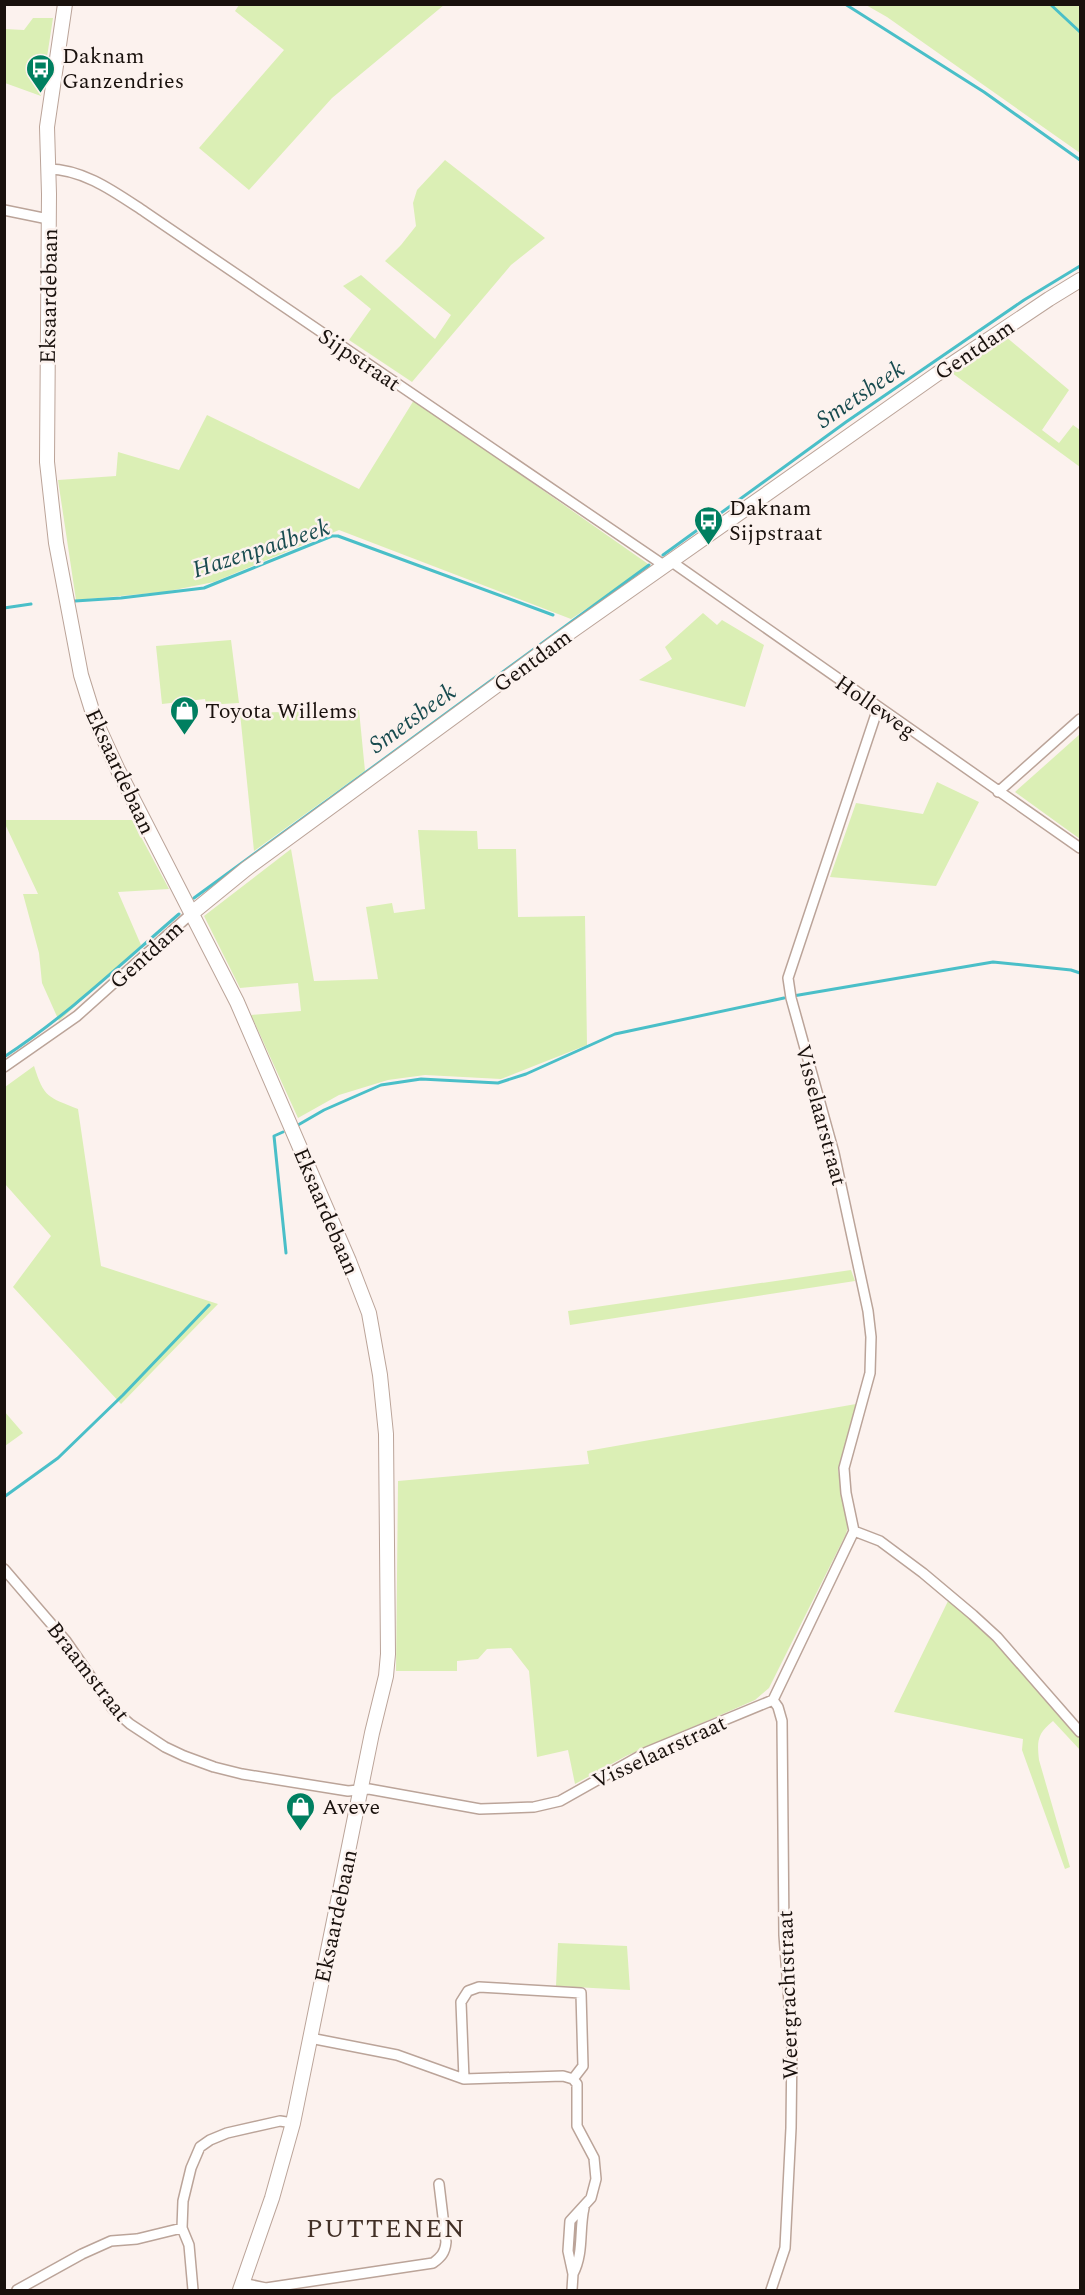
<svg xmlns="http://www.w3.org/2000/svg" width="1085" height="2295" viewBox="0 0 1085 2295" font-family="Spectral,serif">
	<rect width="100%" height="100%" fill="#fcf2ee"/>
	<!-- green -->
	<path fill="#dbefb5" d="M239,5V4L444,5L332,98L249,190L199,148L284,50L235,11Z
		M866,5H1080V153L887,17Z
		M33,18H53L41,96L5,83V29L24,30Z
		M445,160L545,238L511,265L412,382L349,340L371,309L343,286L361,275L435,339L451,315L385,261L401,245L416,226L413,203L417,190Z
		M1005,336L1069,390L1042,430L1059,443L1073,425L1080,430V467L952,373Z
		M414,400L651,566L571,619L339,530L214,582L164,592L76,600L58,480L116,476L118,452L179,470L207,415L359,489Z
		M703,613L717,625L722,620L764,645L745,707L639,680L672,659L665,647Z
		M231,640L239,703L206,705L205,699L162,704L156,646Z
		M359,710L365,771L254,851L240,713Z
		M1080,734V839L1015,792Z
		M937,782L979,802L936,886L830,877L856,803L923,814Z
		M5,820H132L169,889L118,892L141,945L59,1021L42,983L39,953L23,894H38L5,824Z
		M418,830L477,831L478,849H516L518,917L585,916L587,1045L501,1079L425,1075L388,1080L339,1095L298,1118L251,1015L301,1011L298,983L240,988L204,916L291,849L314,981L378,979L366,907L392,903L394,913L425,909Z
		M34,1066C44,1098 48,1097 78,1109L101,1266L218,1304L121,1404L13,1287L51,1236L5,1184V1087Z
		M851,1270L855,1281L570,1325L568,1311Z
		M856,1404L838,1470L848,1526L846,1534L769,1688L755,1700L626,1756L575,1784L568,1750L537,1757L529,1671L511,1648L487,1649L478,1659L457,1661V1671H396L398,1481L589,1464L587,1451Z
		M4,1411L23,1433L5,1446H4Z
		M949,1599L991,1638L1080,1737V1750L1053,1721C1037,1734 1037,1741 1039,1760L1070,1867L1065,1869L1022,1750L1023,1739L894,1712Z
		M558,1943L627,1946L630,1990L556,1986Z"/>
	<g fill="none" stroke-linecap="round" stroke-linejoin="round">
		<!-- stream -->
		<path stroke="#4abfc8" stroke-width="3" d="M845,4L984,92L1080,160
			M1050,4L1080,32
			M663,555L846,422L1024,300L1080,266
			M75,601L121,598L204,588L332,536H338L553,615
			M4,608L31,604
			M194,898L649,565
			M793,996L993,962L1071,970L1080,973
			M4,1057C68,1015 122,963 179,914
			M298,1125L324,1110L381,1085L421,1079L498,1083L526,1074L615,1034L784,998
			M283,1132L274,1136L286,1253
			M4,1497L58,1458L123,1395L209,1305"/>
		<defs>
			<path id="street" d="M48,169C84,169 116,193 145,212L665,566
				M4,210L48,219
				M672,562L1080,848
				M998,792L1080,719
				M4,1067L77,1016L192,913
				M854,1531L880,1541L923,1573L973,1615L997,1637L1080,1732
				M4,1569L66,1641L113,1709L130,1724L165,1747L184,1756L214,1767L242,1774L348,1791L369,1789L480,1809L534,1807L560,1801L647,1752L773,1700L854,1531L846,1493L844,1468L870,1373L871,1337L868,1311L834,1153L791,998L788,978L878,708
				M310,2038L397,2055L464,2079L563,2076L573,2079L577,2084V2126L594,2158L596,2179L591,2198L570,2221L568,2251L573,2274L572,2290
				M464,2079L461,2002L468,1991L479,1987L581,1993L583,2066L573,2079
				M573,2274C584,2253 579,2230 584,2208
				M242,2283L266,2288L433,2263C441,2257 445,2253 446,2242L439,2184
				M17,2290L82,2254L111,2241L137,2239L182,2228
				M193,2290L189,2245L182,2228L183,2201L191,2168L200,2147L210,2140L227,2133L280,2121L293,2123
				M771,2290L785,2248L791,2128L792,2042L784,1935L782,1721L778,1707L773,1700"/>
			<path id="secondary" d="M65,4L47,127L49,194L47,462L56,543L81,675L95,720L118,770L237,1002L349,1261L369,1313L380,1375L386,1434L388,1654L386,1676L372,1733L293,2123L272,2198L240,2290
				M192,913L246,869L556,642L937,374L1049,299L1080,280"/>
		</defs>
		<!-- street casing -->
		<use href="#street" stroke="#bba499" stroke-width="12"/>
		<!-- secondary casing -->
		<use href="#secondary" stroke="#bba499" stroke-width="16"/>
		<!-- street -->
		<use href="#street" stroke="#fff" stroke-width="9"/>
		<!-- secondary -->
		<use href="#secondary" stroke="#fff" stroke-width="14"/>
	</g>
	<!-- icons -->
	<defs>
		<symbol id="bus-pin" viewBox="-11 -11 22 30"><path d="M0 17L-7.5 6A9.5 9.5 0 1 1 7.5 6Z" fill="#007f60" stroke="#fcf2ee"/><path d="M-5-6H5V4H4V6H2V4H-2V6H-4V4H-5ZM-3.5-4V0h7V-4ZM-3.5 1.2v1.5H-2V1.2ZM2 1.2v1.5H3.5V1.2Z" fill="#fff"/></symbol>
		<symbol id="shop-pin" viewBox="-11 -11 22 30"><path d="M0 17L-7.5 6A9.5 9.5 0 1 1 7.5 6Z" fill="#007f60" stroke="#fcf2ee"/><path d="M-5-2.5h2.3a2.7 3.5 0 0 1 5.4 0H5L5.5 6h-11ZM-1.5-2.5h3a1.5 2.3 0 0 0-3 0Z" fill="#fff"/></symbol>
	</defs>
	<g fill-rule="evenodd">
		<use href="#bus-pin" x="24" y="52" width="33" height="45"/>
		<use href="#bus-pin" x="692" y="504" width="33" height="45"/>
		<use href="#shop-pin" x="168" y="694" width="33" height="45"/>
		<use href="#shop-pin" x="284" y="1790" width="33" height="45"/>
	</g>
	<g text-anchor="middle" stroke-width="5" stroke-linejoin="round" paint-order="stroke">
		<!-- poi labels -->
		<g font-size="22" fill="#19110d" stroke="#fcf2ee" text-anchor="start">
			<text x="62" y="63">Daknam<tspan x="62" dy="25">Ganzendries</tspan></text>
			<text x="729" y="515">Daknam<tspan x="729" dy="25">Sijpstraat</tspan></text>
			<text x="205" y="718">Toyota Willems</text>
			<text x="322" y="1814">Aveve</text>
		</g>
		<!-- street labels -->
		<g font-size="22" fill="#19110d" stroke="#fcf2ee">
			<text transform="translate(48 296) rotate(-89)" y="8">Eksaardebaan</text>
			<text transform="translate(974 349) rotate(-34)" y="8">Gentdam</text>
			<text transform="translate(360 359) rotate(34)" y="8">Sijpstraat</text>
			<text transform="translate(532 660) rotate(-36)" y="8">Gentdam</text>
			<text transform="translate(876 706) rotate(35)" y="8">Holleweg</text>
			<text transform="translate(121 771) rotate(65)" y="8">Eksaardebaan</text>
			<text transform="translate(146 954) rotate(-42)" y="8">Gentdam</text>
			<text transform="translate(822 1115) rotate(75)" y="8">Visselaarstraat</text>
			<text transform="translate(327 1211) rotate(67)" y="8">Eksaardebaan</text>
			<text transform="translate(89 1671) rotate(52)" y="8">Braamstraat</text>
			<text transform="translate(659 1751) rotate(-25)" y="8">Visselaarstraat</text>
			<text transform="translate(335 1916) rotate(-78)" y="8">Eksaardebaan</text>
			<text transform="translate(787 1995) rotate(-92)" y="8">Weergrachtstraat</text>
		</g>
		<!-- water labels -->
		<g font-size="24" font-style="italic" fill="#184b4f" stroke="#fcf2ee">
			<text transform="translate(860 394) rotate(-34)" y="8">Smetsbeek</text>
			<text transform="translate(261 548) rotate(-18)" y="8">Hazenpadbeek</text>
			<text transform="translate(412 718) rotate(-36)" y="8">Smetsbeek</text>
		</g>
		<!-- quarter labels -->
		<g font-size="26" letter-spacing="1.5" fill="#423026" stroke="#fcf2ee">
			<text x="386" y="2237">PUTTENEN</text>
		</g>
	</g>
	<!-- border -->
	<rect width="1085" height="2295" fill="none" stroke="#19110d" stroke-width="12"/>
</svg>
